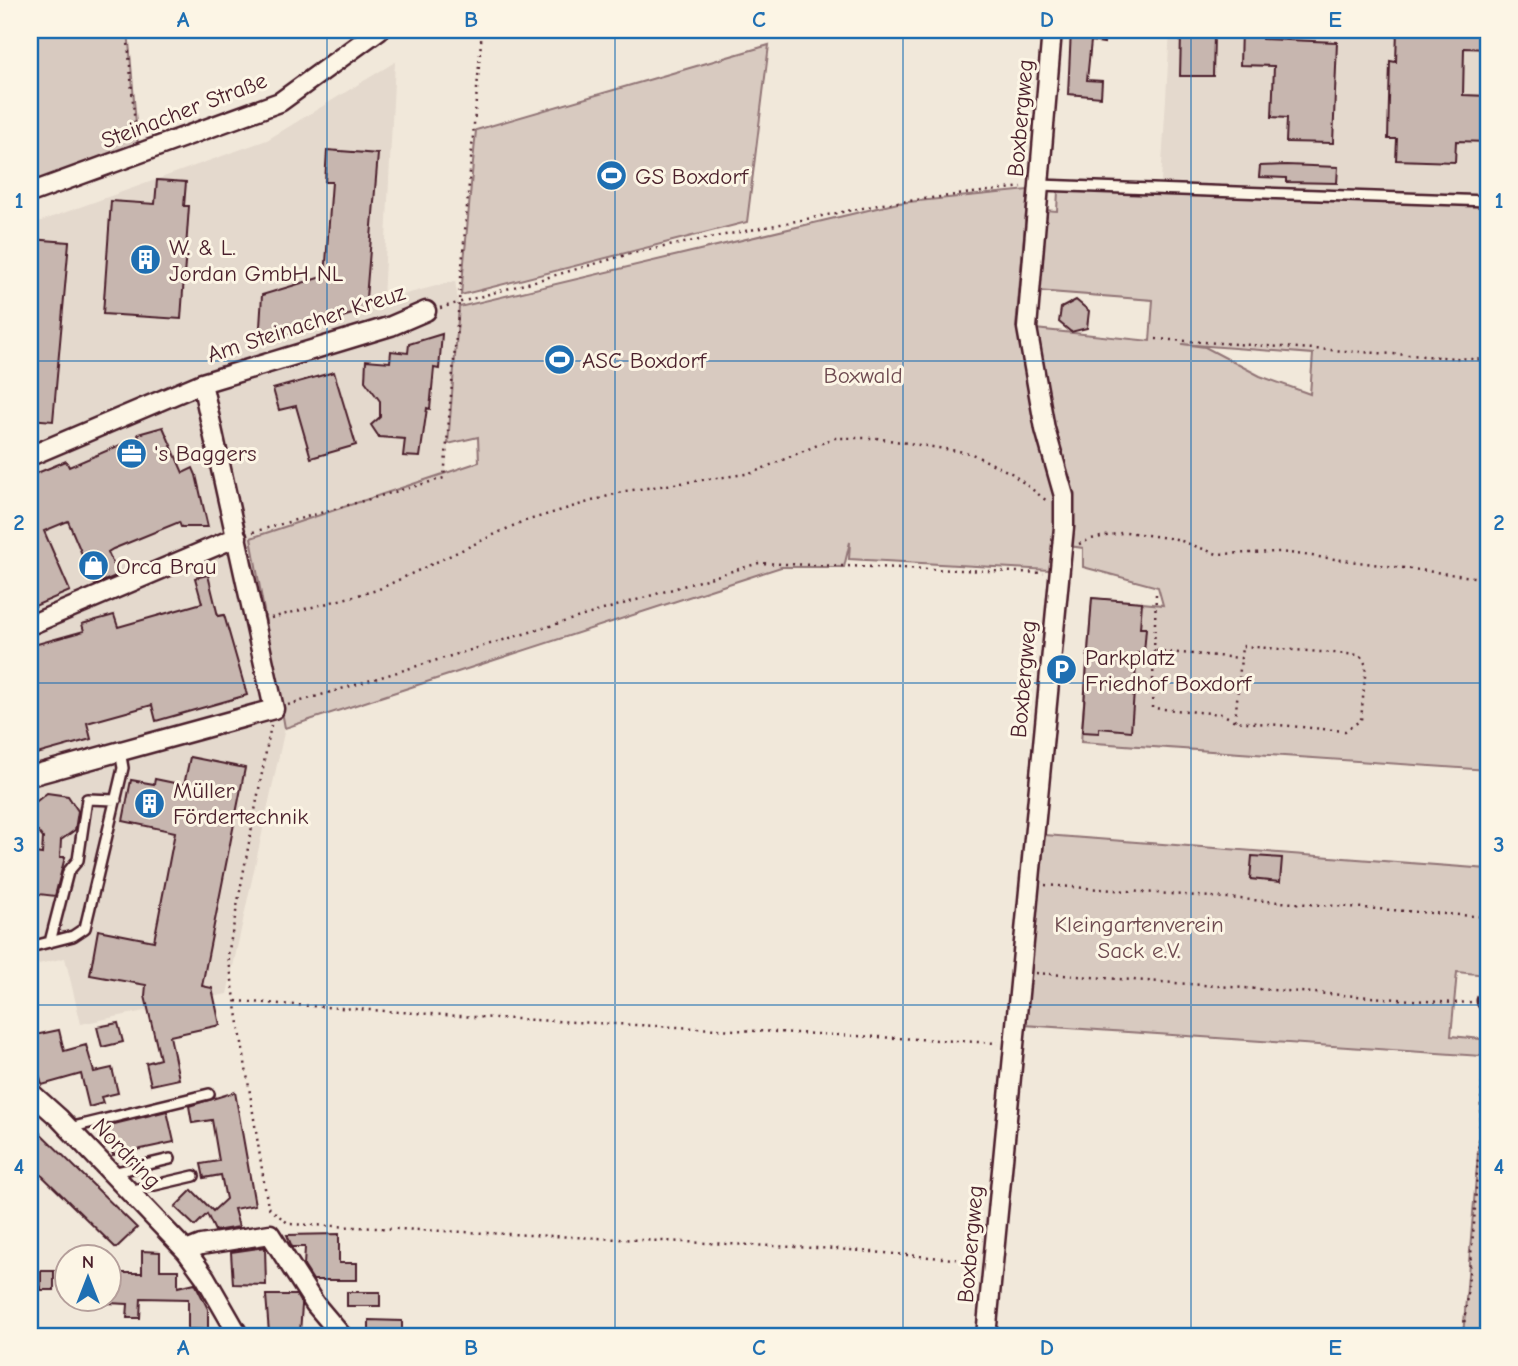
<svg xmlns="http://www.w3.org/2000/svg" width="1518" height="1366" viewBox="0 0 1518 1366" font-family="'Comic Neue',sans-serif">
	<rect width="100%" height="100%" fill="#f1e8da"/>
	<filter id="ink" filterUnits="userSpaceOnUse"><feTurbulence type="fractalNoise" baseFrequency=".0143" numOctaves="2"/><feDisplacementMap in="SourceGraphic" scale="14" xChannelSelector="R" yChannelSelector="G"/><feConvolveMatrix kernelMatrix="1 2 1 2 8 2 1 2 1" color-interpolation-filters="sRGB"/></filter>
	<g filter="url(#ink)">
		<!-- built -->
		<path fill="#e4d9cd" d="M1170,30H1488V195L1161,182Z
			M395,62L383,300L455,281L459,307L446,474L251,538L285,728L227,994L81,1024L65,958L30,966V225L267,140Z"/>
		<!-- green -->
		<path fill="#d8cac0" stroke="#917476" stroke-width="2" fill-rule="evenodd" d="M30,30H128L138,147L30,186Z
			M769,45L747,222L461,295L476,130Z
			M1028,190L1016,327L1150,341L1153,300L1037,291L1044,210L1057,211L1058,190L1488,206V770L1081,742L1092,598L1163,605L1158,587L1083,567V548L1053,544L1050,570L849,559L850,542L844,567H781L285,728L251,538L479,462L478,437L448,444L459,307L898,203ZM1182,344L1313,354L1310,394L1260,376L1205,347Z
			M1045,835L1488,869L1487,975L1457,972L1451,1036L1481,1039V1056L1024,1025Z
			M1488,1031V1336H1463Z"/>
		<!-- building -->
		<path fill="#c7b6af" stroke="#4a1f2b" stroke-width="2" d="M1071,30H1105L1104,43L1091,41L1087,80L1102,81L1101,97L1068,94Z
			M1241,30H1262V39L1337,42L1333,143L1286,142L1287,118L1272,117L1274,66L1240,65Z
			M1397,30H1488V49L1464,48L1463,95L1488,96V142L1456,141L1455,162L1396,160L1397,139H1388L1390,61L1396,62Z
			M1181,35L1214,36L1213,76H1180Z
			M327,150L378,154L365,310L259,343L262,295L325,276L332,182H325Z
			M1286,165L1338,167L1337,183L1286,182V178L1259,177L1260,166Z
			M157,180L186,182L184,206H189L181,319L103,314L111,201L155,204Z
			M30,239L69,242L53,421L30,419Z
			M1076,300L1089,311L1087,328L1071,332L1059,322L1061,308Z
			M442,334L439,369L434,368L430,409L427,408L420,457L403,456L405,439L379,437L371,425L380,417V401L365,381L366,360L390,362L391,351L408,353L409,344Z
			M334,372L356,445L311,458L296,406L279,410L273,389Z
			M163,427L183,473L193,468L196,475L208,527H181L179,522L113,549L108,552L118,575L95,585L68,521L44,531L70,591L30,608V476L66,461L69,467L139,437L138,434Z
			M208,575L218,616L224,615L247,695L156,721L152,705L87,723L91,739L30,756V646L84,631L82,624L114,615L118,627L202,603L195,578Z
			M1092,598L1142,602L1140,628H1146L1144,653H1137L1131,731L1099,728V733L1082,732Z
			M190,757L245,768L202,986L212,988L220,1025L170,1036L179,1079L151,1085L146,1063L160,1059L145,996L146,985L90,975L98,930L154,941L175,832L123,821L131,780L154,784L155,779L184,785Z
			M47,793L68,796L78,811L75,830L61,840L60,857H65L55,896L30,893L35,853L42,854L43,838L31,823L33,804Z
			M1252,856L1282,858L1280,882L1250,879Z
			M118,1023L123,1042L102,1047L97,1027Z
			M59,1030L64,1051L86,1045L94,1072L112,1068L118,1093L101,1097L103,1103L89,1107L81,1074L42,1085L32,1051H30V1036Z
			M235,1092L255,1205L234,1209L239,1227L215,1231L207,1214L195,1226L175,1207L192,1190L213,1211L226,1199L221,1175L204,1178L201,1164L219,1161L212,1120L192,1123L189,1106Z
			M167,1111L174,1142L113,1155L106,1126Z
			M30,1123L137,1228L116,1248L30,1164Z
			M339,1234V1263H357V1280H313L304,1266L305,1247H292L287,1235Z
			M265,1247L266,1285L233,1284L231,1252Z
			M142,1251L160,1252V1270H178V1287L195,1283L208,1309V1330L188,1329V1299L141,1298L140,1318H127L128,1304L108,1303V1278H119V1273H142Z
			M41,1271H54V1290H41Z
			M347,1292H380V1306H347Z
			M266,1295H296L302,1305L300,1333H269Z
			M369,1320L402,1321V1335L369,1334Z"/>
		<g fill="none" stroke-linecap="round" stroke-linejoin="round">
			<defs>
				<path id="service" d="M1039,185L1488,201
					M50,942L68,872L78,860L87,799L116,800
					M30,947L73,936L85,928L123,768L120,751
					M69,1128L209,1094
					M112,1173L170,1159
					M129,1191L194,1176"/>
				<path id="minor" d="M30,193L280,102L379,30
					M202,383L391,326L426,311
					M30,456L202,383L274,709L30,776
					M30,625L237,537
					M1487,1001H1488
					M30,1092L59,1118L186,1251L205,1277L239,1336
					M186,1251L201,1245L270,1234L315,1304L342,1336
					M986,1336L1064,527V496L1045,429L1027,328L1052,30"/>
			</defs>
			<!-- service casing -->
			<use href="#service" stroke="#4a1f2b" stroke-width="14"/>
			<!-- minor casing -->
			<use href="#minor" stroke="#4a1f2b" stroke-width="23"/>
			<!-- path -->
			<path stroke="#4a1f2b" stroke-width="2.5" stroke-dasharray="2 5" stroke-linecap="butt" d="M127,30L136,138
				M440,308L633,253L883,204L1022,187
				M1156,339L1488,360
				M253,532L444,478L482,30
				M1079,544L1091,539L1126,532L1176,539L1217,554L1281,552L1488,579
				M1156,594L1152,708L1222,714L1235,721
				M271,618L377,590L519,523L625,491L752,473L834,438H876L970,453L1011,473L1047,501
				M1156,651L1241,658L1242,646L1360,655L1366,665L1361,720L1345,731L1235,721L1241,658
				M288,705L759,563L1044,573
				M271,725L228,955L268,1207L289,1224L838,1249L976,1261
				M1045,885L1488,917
				M1036,973L1454,1003L1473,1002
				M236,1001L475,1017L998,1043
				M1463,1336L1474,1224L1486,1017"/>
			<!-- service -->
			<use href="#service" stroke="#fcf5e5" stroke-width="9"/>
			<!-- minor -->
			<use href="#minor" stroke="#fcf5e5" stroke-width="18"/>
		</g>
	</g>
	<!-- grid -->
	<path fill="none" stroke="#1f6fb2" stroke-width="2" stroke-opacity="0.55" d="M327,30V1336M615,30V1336M903,30V1336M1191,30V1336M30,361H1488M30,683H1488M30,1005H1488"/>
	<!-- icons -->
	<defs>
		<symbol id="stadium-disc" viewBox="-11 -11 22 22"><circle r="9.5" fill="#1f6fb2" stroke="#fcf5e5"/><path d="M0-5a6.5 5 0 1 0 0 10a6.5 5 0 1 0 0-10ZM-3.5-1.8h7v3.6h-7Z" fill="#fff"/></symbol>
		<symbol id="building-disc" viewBox="-11 -11 22 22"><circle r="9.5" fill="#1f6fb2" stroke="#fcf5e5"/><path d="M-4-6H4V6H1V3H-1V6H-4ZM-2.5-4.3h1.7v1.8h-1.7ZM.8-4.3h1.7v1.8H.8ZM-2.5-1h1.7V.8h-1.7ZM.8-1h1.7V.8H.8Z" fill="#fff"/></symbol>
		<symbol id="office-disc" viewBox="-11 -11 22 22"><circle r="9.5" fill="#1f6fb2" stroke="#fcf5e5"/><path d="M-6-3h4V-5.5h4V-3h4V5H-6ZM-1-4.5V-3h2v-1.5ZM-6 0V1H6V0Z" fill="#fff"/></symbol>
		<symbol id="shop-disc" viewBox="-11 -11 22 22"><circle r="9.5" fill="#1f6fb2" stroke="#fcf5e5"/><path d="M-5-2.5h2.3a2.7 3.5 0 0 1 5.4 0H5L5.5 6h-11ZM-1.5-2.5h3a1.5 2.3 0 0 0-3 0Z" fill="#fff"/></symbol>
		<symbol id="parking-disc" viewBox="-11 -11 22 22"><circle r="9.5" fill="#1f6fb2" stroke="#fcf5e5"/><path d="M-3.5-5.5H1a3.5 3.5 0 0 1 0 7H-1V5.5H-3.5ZM-1-3.4V-.6H.8a1.4 1.4 0 0 0 0-2.8Z" fill="#fff"/></symbol>
	</defs>
	<g fill-rule="evenodd">
		<use href="#stadium-disc" x="594" y="158" width="35" height="35"/>
		<use href="#building-disc" x="128" y="242" width="35" height="35"/>
		<use href="#stadium-disc" x="542" y="342" width="35" height="35"/>
		<use href="#office-disc" x="114" y="436" width="35" height="35"/>
		<use href="#shop-disc" x="76" y="548" width="35" height="35"/>
		<use href="#parking-disc" x="1044" y="652" width="35" height="35"/>
		<use href="#building-disc" x="132" y="786" width="35" height="35"/>
	</g>
	<g text-anchor="middle" stroke-width="6" stroke-linejoin="round" paint-order="stroke">
		<!-- street labels -->
		<g font-size="23" fill="#4a1f2b" stroke="#fcf5e5">
			<text transform="translate(184 110) rotate(-21)" y="8">Steinacher Straße</text>
			<text transform="translate(1020 118) rotate(-85)" y="8">Boxbergweg</text>
			<text transform="translate(306 323) rotate(-18)" y="8">Am Steinacher Kreuz</text>
			<text transform="translate(1023 679) rotate(-85)" y="8">Boxbergweg</text>
			<text transform="translate(127 1153) rotate(46)" y="8">Nordring</text>
			<text transform="translate(970 1244) rotate(-85)" y="8">Boxbergweg</text>
		</g>
		<!-- poi labels -->
		<g font-size="23" fill="#4a1f2b" stroke="#fcf5e5" text-anchor="start">
			<text x="635" y="184">GS Boxdorf</text>
			<text x="169" y="255">W. &amp; L.<tspan x="169" dy="26">Jordan GmbH NL</tspan></text>
			<text x="582" y="368">ASC Boxdorf</text>
			<text x="154" y="461">'s Baggers</text>
			<text x="116" y="574">Orca Brau</text>
			<text x="1085" y="665">Parkplatz<tspan x="1085" dy="26">Friedhof Boxdorf</tspan></text>
			<text x="173" y="798">Müller<tspan x="173" dy="26">Fördertechnik</tspan></text>
		</g>
		<!-- park labels -->
		<g font-size="23" fill="#6e4a50" stroke="#fcf5e5">
			<text x="863" y="383">Boxwald</text>
			<text x="1139" y="932">Kleingartenverein<tspan x="1139" dy="26">Sack e.V.</tspan></text>
		</g>
	</g>
	<!-- margin -->
	<rect width="1518" height="1366" fill="none" stroke="#fcf5e5" stroke-width="77"/>
	<!-- north arrow -->
	<g transform="translate(88 1278)"><circle r="33" fill="#fcf5e5" stroke="#b59f9b" stroke-width="2"/>
	<path d="M0-5L12 26L0 18L-12 26Z" fill="#1f6fb2"/>
	<text y="-10" font-size="19" font-weight="bold" text-anchor="middle" fill="#4a1f2b">N</text>
	</g>
	<rect x="38" y="38" width="1442" height="1290" fill="none" stroke="#1f6fb2" stroke-width="2.5"/>
	<g font-size="23" text-anchor="middle" font-weight="bold" fill="#1f6fb2">
		<text x="183" y="27">A</text>
		<text x="471" y="27">B</text>
		<text x="759" y="27">C</text>
		<text x="1047" y="27">D</text>
		<text x="1335" y="27">E</text>
		<text x="19" y="208">1</text>
		<text x="1499" y="208">1</text>
		<text x="19" y="530">2</text>
		<text x="1499" y="530">2</text>
		<text x="19" y="852">3</text>
		<text x="1499" y="852">3</text>
		<text x="19" y="1174">4</text>
		<text x="1499" y="1174">4</text>
		<text x="183" y="1355">A</text>
		<text x="471" y="1355">B</text>
		<text x="759" y="1355">C</text>
		<text x="1047" y="1355">D</text>
		<text x="1335" y="1355">E</text>
	</g>
</svg>
